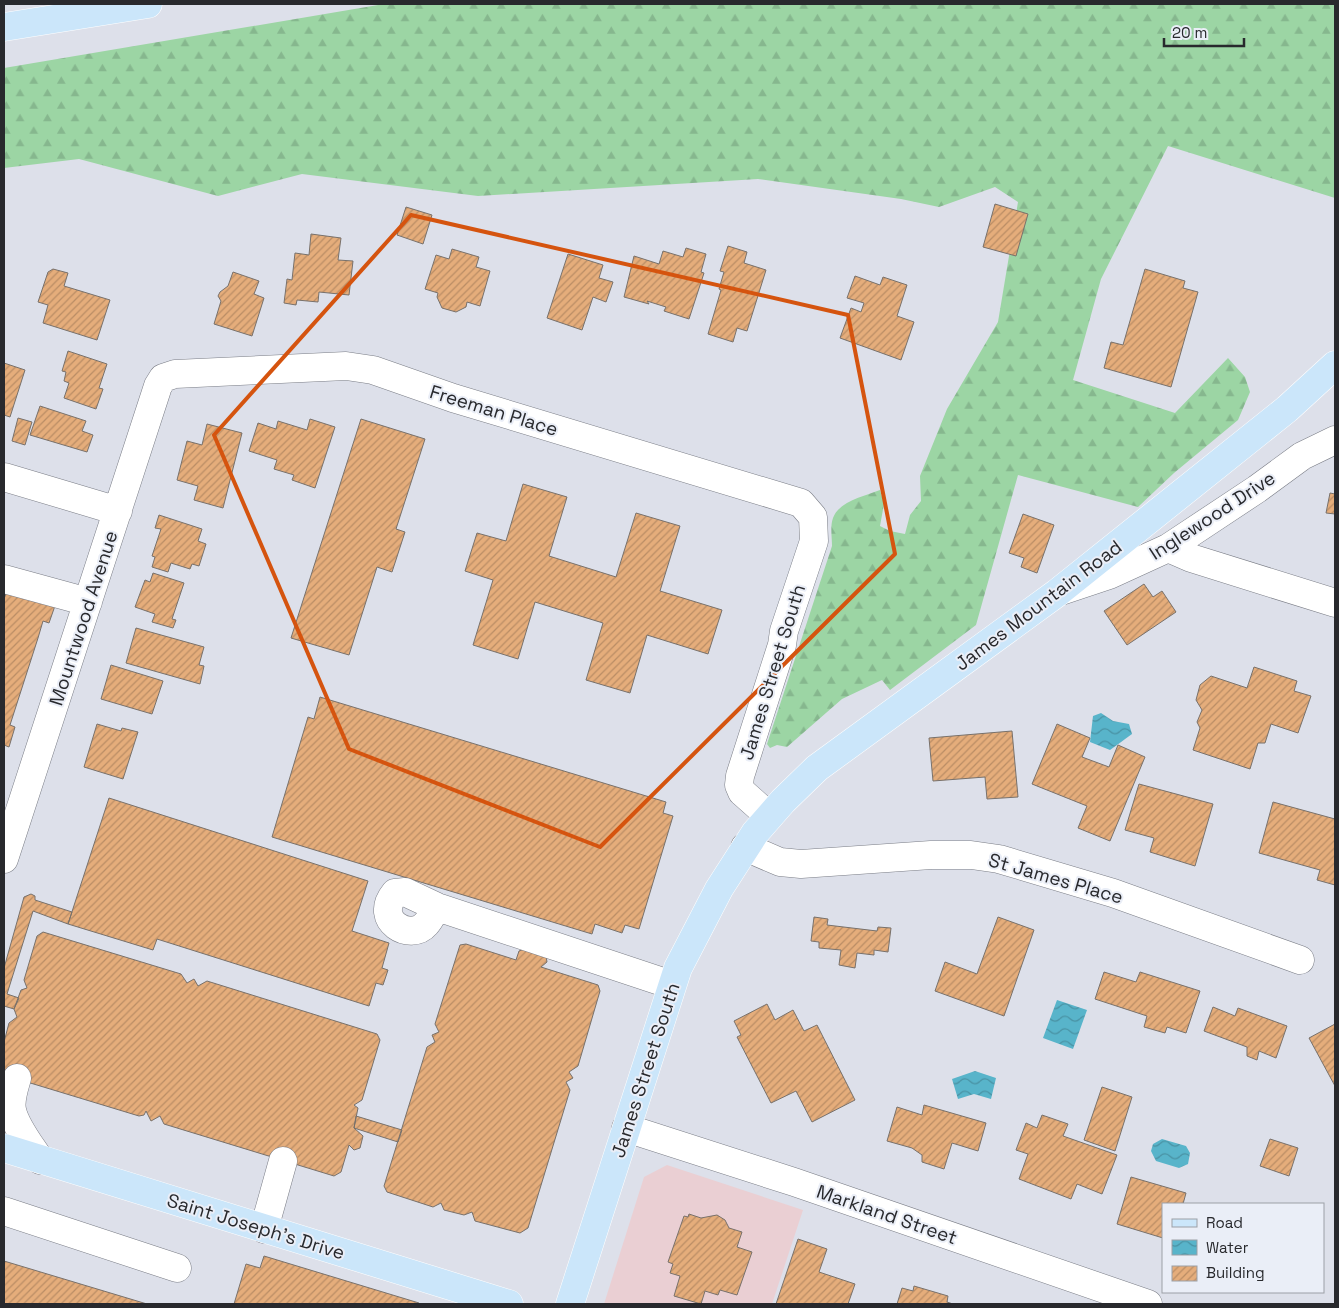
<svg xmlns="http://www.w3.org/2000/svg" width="1339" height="1308" viewBox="0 0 1339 1308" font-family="'Space Grotesk',sans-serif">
	<defs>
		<pattern id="forest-firs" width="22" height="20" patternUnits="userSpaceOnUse" patternTransform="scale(1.25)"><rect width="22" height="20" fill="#9cd5a4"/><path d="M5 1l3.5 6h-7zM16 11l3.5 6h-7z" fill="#86b78e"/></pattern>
		<pattern id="water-waves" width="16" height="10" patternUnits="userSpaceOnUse" patternTransform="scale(1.25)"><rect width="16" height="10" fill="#58b4ca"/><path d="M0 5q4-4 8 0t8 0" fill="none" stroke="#4992a4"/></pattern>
		<pattern id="building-hatch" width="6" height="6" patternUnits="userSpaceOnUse" patternTransform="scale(1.25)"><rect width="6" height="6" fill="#e5ad7b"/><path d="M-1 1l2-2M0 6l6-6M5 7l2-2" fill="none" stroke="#ba8d65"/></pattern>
	</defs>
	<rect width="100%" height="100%" fill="#dde0ea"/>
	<!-- commercial -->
	<path fill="#eacfd3" d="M667,1165L803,1210L772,1304H604L644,1177Z"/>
	<!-- forest -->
	<path fill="url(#forest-firs)" d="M384,4H1335V198L1168,146L1101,279L1073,380L1175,413L1228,358L1245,377L1250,392L1238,420L1174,473L1138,507L1018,475L976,625L890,690L882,680L842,699L787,747L777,745L770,748L767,744L832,546C832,538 830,526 833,518C839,501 865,496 880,490L884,504L880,526L890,531L905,534L910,515L921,501L920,476L947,409L998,322L1018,202L995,187L939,207L901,199L758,179L478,196L302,174L218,196L79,159L4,168V68Z"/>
	<!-- water -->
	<path fill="url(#water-waves)" d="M1101,713L1113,721L1129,724L1132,734L1110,750L1090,742L1093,716Z
		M1057,1000L1087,1010L1073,1049L1043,1038Z
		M975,1071L996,1078L991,1099L974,1094L958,1099L952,1079Z
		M1162,1139L1186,1146L1190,1153L1188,1164L1179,1168L1156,1161L1151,1151L1153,1144Z"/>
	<!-- building -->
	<path fill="url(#building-hatch)" stroke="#78716b" d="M995,204L1028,214L1016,256L983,247Z
		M406,207L432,215L423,244L397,235Z
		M311,234L341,238L338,260L353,261L349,295L319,292L318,302L297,300L296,305L284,303L287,279L292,280L295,253L309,255Z
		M728,246L747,252L744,263L766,270L747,331L737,328L733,342L708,334L721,290L719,289L724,272L720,271Z
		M686,248L706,254L701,272L704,273L689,319L664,311L666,307L647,301L649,304L624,297L634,256L659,264L663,251L683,257Z
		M452,249L479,257L476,267L490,271L480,306L467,302L466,307L456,312L442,308L437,297L438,293L425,289L436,255L449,259Z
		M568,254L603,265L599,278L613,282L606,302L593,297L582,330L547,318Z
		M53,269L68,273L64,286L110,300L97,340L43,323L48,305L38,302L48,272Z
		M1145,269L1185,281L1183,288L1198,292L1171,387L1104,368L1111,342L1123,345Z
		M233,272L259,281L254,294L264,298L252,336L214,324L221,301L218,296L220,292L228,286Z
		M855,276L880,285L883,277L907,285L897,316L914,322L901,360L840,338L851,308L861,312L864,303L847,298Z
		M68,351L107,364L99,388L103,389L96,409L64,398L69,383L64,381L66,372L62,371Z
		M4,363L25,370L10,417L4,415Z
		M40,406L86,421L82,431L93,435L87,452L30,435Z
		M18,418L32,422L25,445L12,441Z
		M310,419L335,427L315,488L292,480L294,475L274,469L277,460L249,451L258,423L276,429L278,421L307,430Z
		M361,419L425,439L396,529L405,532L392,572L377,567L349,655L291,638Z
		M207,424L242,433L223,508L194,500L198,486L177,480L187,441L202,445Z
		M523,484L567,497L549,556L616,577L636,513L680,526L660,591L722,610L708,654L647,635L630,693L586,680L603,623L535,602L518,659L473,645L493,580L465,571L477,533L506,541Z
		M1330,493L1335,494V514L1326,513Z
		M1023,514L1054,525L1037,573L1021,567L1024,558L1009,553Z
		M159,515L202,529L198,541L206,544L199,566L192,564L190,569L171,563L168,572L152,567L155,557L152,556L161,529L155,528Z
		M153,573L184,583L172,619L176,620L173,628L152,622L155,614L135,607L145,580L150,582Z
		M1144,584L1153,597L1162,591L1176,612L1127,645L1104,611Z
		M9,585L57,600L49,623L43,621L38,638L10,725L15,727L9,747L4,745V599Z
		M136,628L204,647L199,665L204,666L200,684L126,663Z
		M111,665L163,681L152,714L101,699Z
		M1254,667L1297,681L1294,691L1311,696L1298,733L1271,724L1265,743H1258L1250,769L1193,750L1200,728L1197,722L1202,710L1196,700L1200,685L1211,676L1247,688Z
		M320,697L666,802L663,813L673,816L639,929L625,925L622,933L595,924L592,934L272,837L308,717L314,719Z
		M97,724L121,731L122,728L138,732L123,779L84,767Z
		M1057,724L1090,738L1082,757L1109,767L1118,745L1145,757L1110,841L1078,828L1087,806L1032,784Z
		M1012,731L1018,797L987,799L985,777L933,781L929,738Z
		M1139,784L1213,804L1195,866L1150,852L1154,838L1125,830Z
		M109,798L368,881L352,931L389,943L382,968L388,970L383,985L376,983L369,1006L157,939L153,950L68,924Z
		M1273,802L1335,819V885L1317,880L1320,870L1259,853Z
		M31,894L35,896V900L72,912L68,924L33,911L7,994L19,998L14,1009L4,1006V968L24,897Z
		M814,917L828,919L827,925L877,931L878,927L891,928L888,952L874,950V955L857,953L855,968L839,965L841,950L819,948V942L811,941Z
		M998,917L1034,930L1004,1016L935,991L945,962L977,974Z
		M43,932L181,974L187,983L194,979L198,986L207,981L377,1034L380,1040L362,1100L354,1105L358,1108L354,1128L363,1136L360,1148L354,1150L349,1145L341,1172L334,1176L164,1124L160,1116L151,1121L146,1111L144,1115L139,1116L4,1075V1042L9,1023L17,1017L14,1009L21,990L27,988L24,980L37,936Z
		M466,944L516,960L519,951L524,949L546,956L547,962L541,967L598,985L600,991L578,1066L569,1072L573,1078L566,1082L570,1090L528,1228L520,1233L475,1221L472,1212L464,1215L444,1210L441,1203L433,1207L387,1192L384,1186L427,1047L435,1042L432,1035L439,1032L435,1024L460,945Z
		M1104,972L1136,982L1140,972L1200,991L1186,1033L1167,1027L1165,1033L1144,1027L1147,1016L1095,999Z
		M767,1004L775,1020L793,1010L804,1031L817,1025L855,1100L812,1122L796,1091L771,1103L737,1037L741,1035L734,1021Z
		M1213,1007L1235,1016L1238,1008L1287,1026L1276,1058L1259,1051L1257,1060L1247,1056V1047L1204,1031Z
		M1335,1024V1086L1309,1038Z
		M1102,1087L1132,1097L1115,1151L1084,1140Z
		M924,1105L986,1123L978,1151L952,1143L944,1169L922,1162V1155L912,1148L887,1141L897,1107L922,1115Z
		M1042,1115L1068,1124L1063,1136L1117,1155L1102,1194L1077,1184L1071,1199L1019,1179L1028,1154L1016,1150L1026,1123L1037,1128Z
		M356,1116L402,1130L398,1142L354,1128Z
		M1270,1139L1298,1148L1289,1176L1260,1166Z
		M1131,1177L1186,1193L1183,1204H1163V1238L1117,1224Z
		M689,1214L701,1218L717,1215L725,1220L729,1228L742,1232L737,1247L752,1252L737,1295L720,1290L718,1295L705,1291L701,1304L674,1296L680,1276L670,1273L673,1264L668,1262L684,1216L688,1217Z
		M798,1239L827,1249L819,1272L855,1284L848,1304H776Z
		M264,1256L419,1303V1304H234L246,1264L260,1268Z
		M4,1261L147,1304H4Z
		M914,1286L948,1296L947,1302L953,1304H897L902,1288L913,1291Z"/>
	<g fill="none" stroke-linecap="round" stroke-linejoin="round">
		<defs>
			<path id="minor" d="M4,477L118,511
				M1168,548L1191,558L1335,603
				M4,579L88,602
				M1061,591L1109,575L1168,548L1257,489L1302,456L1335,440
				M745,847L780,862L801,864L931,855H971L999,859L1113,893L1300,960
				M4,859L158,386L163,378L175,374L346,366L373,370L453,398L801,503L813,517L814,541L784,631L782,645L740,776L739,785L742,792L769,816
				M437,907C433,912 431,919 426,924C411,942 372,921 395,893L405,892L437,907L672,985
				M17,1078C14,1088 10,1100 12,1110C15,1126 31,1146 40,1160
				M626,1128L794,1182L1148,1304
				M4,1211L177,1268
				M264,1229L283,1161"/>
			<path id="major" d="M4,27L148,4
				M4,1148L509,1304
				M570,1304L678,968L719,889L755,833L783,801L817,768L1057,593L1287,409L1335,365"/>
		</defs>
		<!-- minor casing -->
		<use href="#minor" stroke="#7a7d86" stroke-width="29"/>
		<!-- major casing -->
		<use href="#major" stroke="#fff" stroke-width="29"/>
		<!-- minor -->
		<use href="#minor" stroke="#fff" stroke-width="28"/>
		<!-- major -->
		<use href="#major" stroke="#cbe6fa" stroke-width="28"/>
	</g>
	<!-- marked area -->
	<path fill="none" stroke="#d5540f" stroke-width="4" stroke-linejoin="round" d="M411,215L848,315L895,554L600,847L349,749L214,435Z"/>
	<g text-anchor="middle" stroke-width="4" stroke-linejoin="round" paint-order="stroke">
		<!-- street labels -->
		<g font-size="19" fill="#28292d" stroke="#eaeef7">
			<text transform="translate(494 410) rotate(17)" y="7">Freeman Place</text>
			<text transform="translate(1212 515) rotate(-33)" y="7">Inglewood Drive</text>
			<text transform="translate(1038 605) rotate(-37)" y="7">James Mountain Road</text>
			<text transform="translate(83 618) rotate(-72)" y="7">Mountwood Avenue</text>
			<text transform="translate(772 672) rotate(-73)" y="7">James Street South</text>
			<text transform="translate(1056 878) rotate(16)" y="7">St James Place</text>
			<text transform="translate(645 1070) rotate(-72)" y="7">James Street South</text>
			<text transform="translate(887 1214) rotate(19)" y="7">Markland Street</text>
			<text transform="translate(256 1226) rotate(17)" y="7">Saint Joseph's Drive</text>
		</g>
	</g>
	<!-- border -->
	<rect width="1339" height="1308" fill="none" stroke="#28292d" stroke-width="10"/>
	<!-- legend -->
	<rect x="1162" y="1203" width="162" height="90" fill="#eaeef7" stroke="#9c9fa6"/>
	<rect x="1172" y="1219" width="25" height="8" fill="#cbe6fa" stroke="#9c9fa6"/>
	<text x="1206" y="1228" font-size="15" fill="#28292d">Road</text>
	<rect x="1172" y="1240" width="25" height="15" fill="url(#water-waves)" stroke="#9c9fa6"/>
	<text x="1206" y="1253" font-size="15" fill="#28292d">Water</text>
	<rect x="1172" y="1266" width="25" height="15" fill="url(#building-hatch)" stroke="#9c9fa6"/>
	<text x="1206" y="1278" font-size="15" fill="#28292d">Building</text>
	<!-- scale -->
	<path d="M1164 38v8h80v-8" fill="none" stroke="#28292d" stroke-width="2.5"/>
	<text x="1172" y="38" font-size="15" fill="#28292d" stroke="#eaeef7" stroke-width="4" paint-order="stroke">20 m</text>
</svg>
